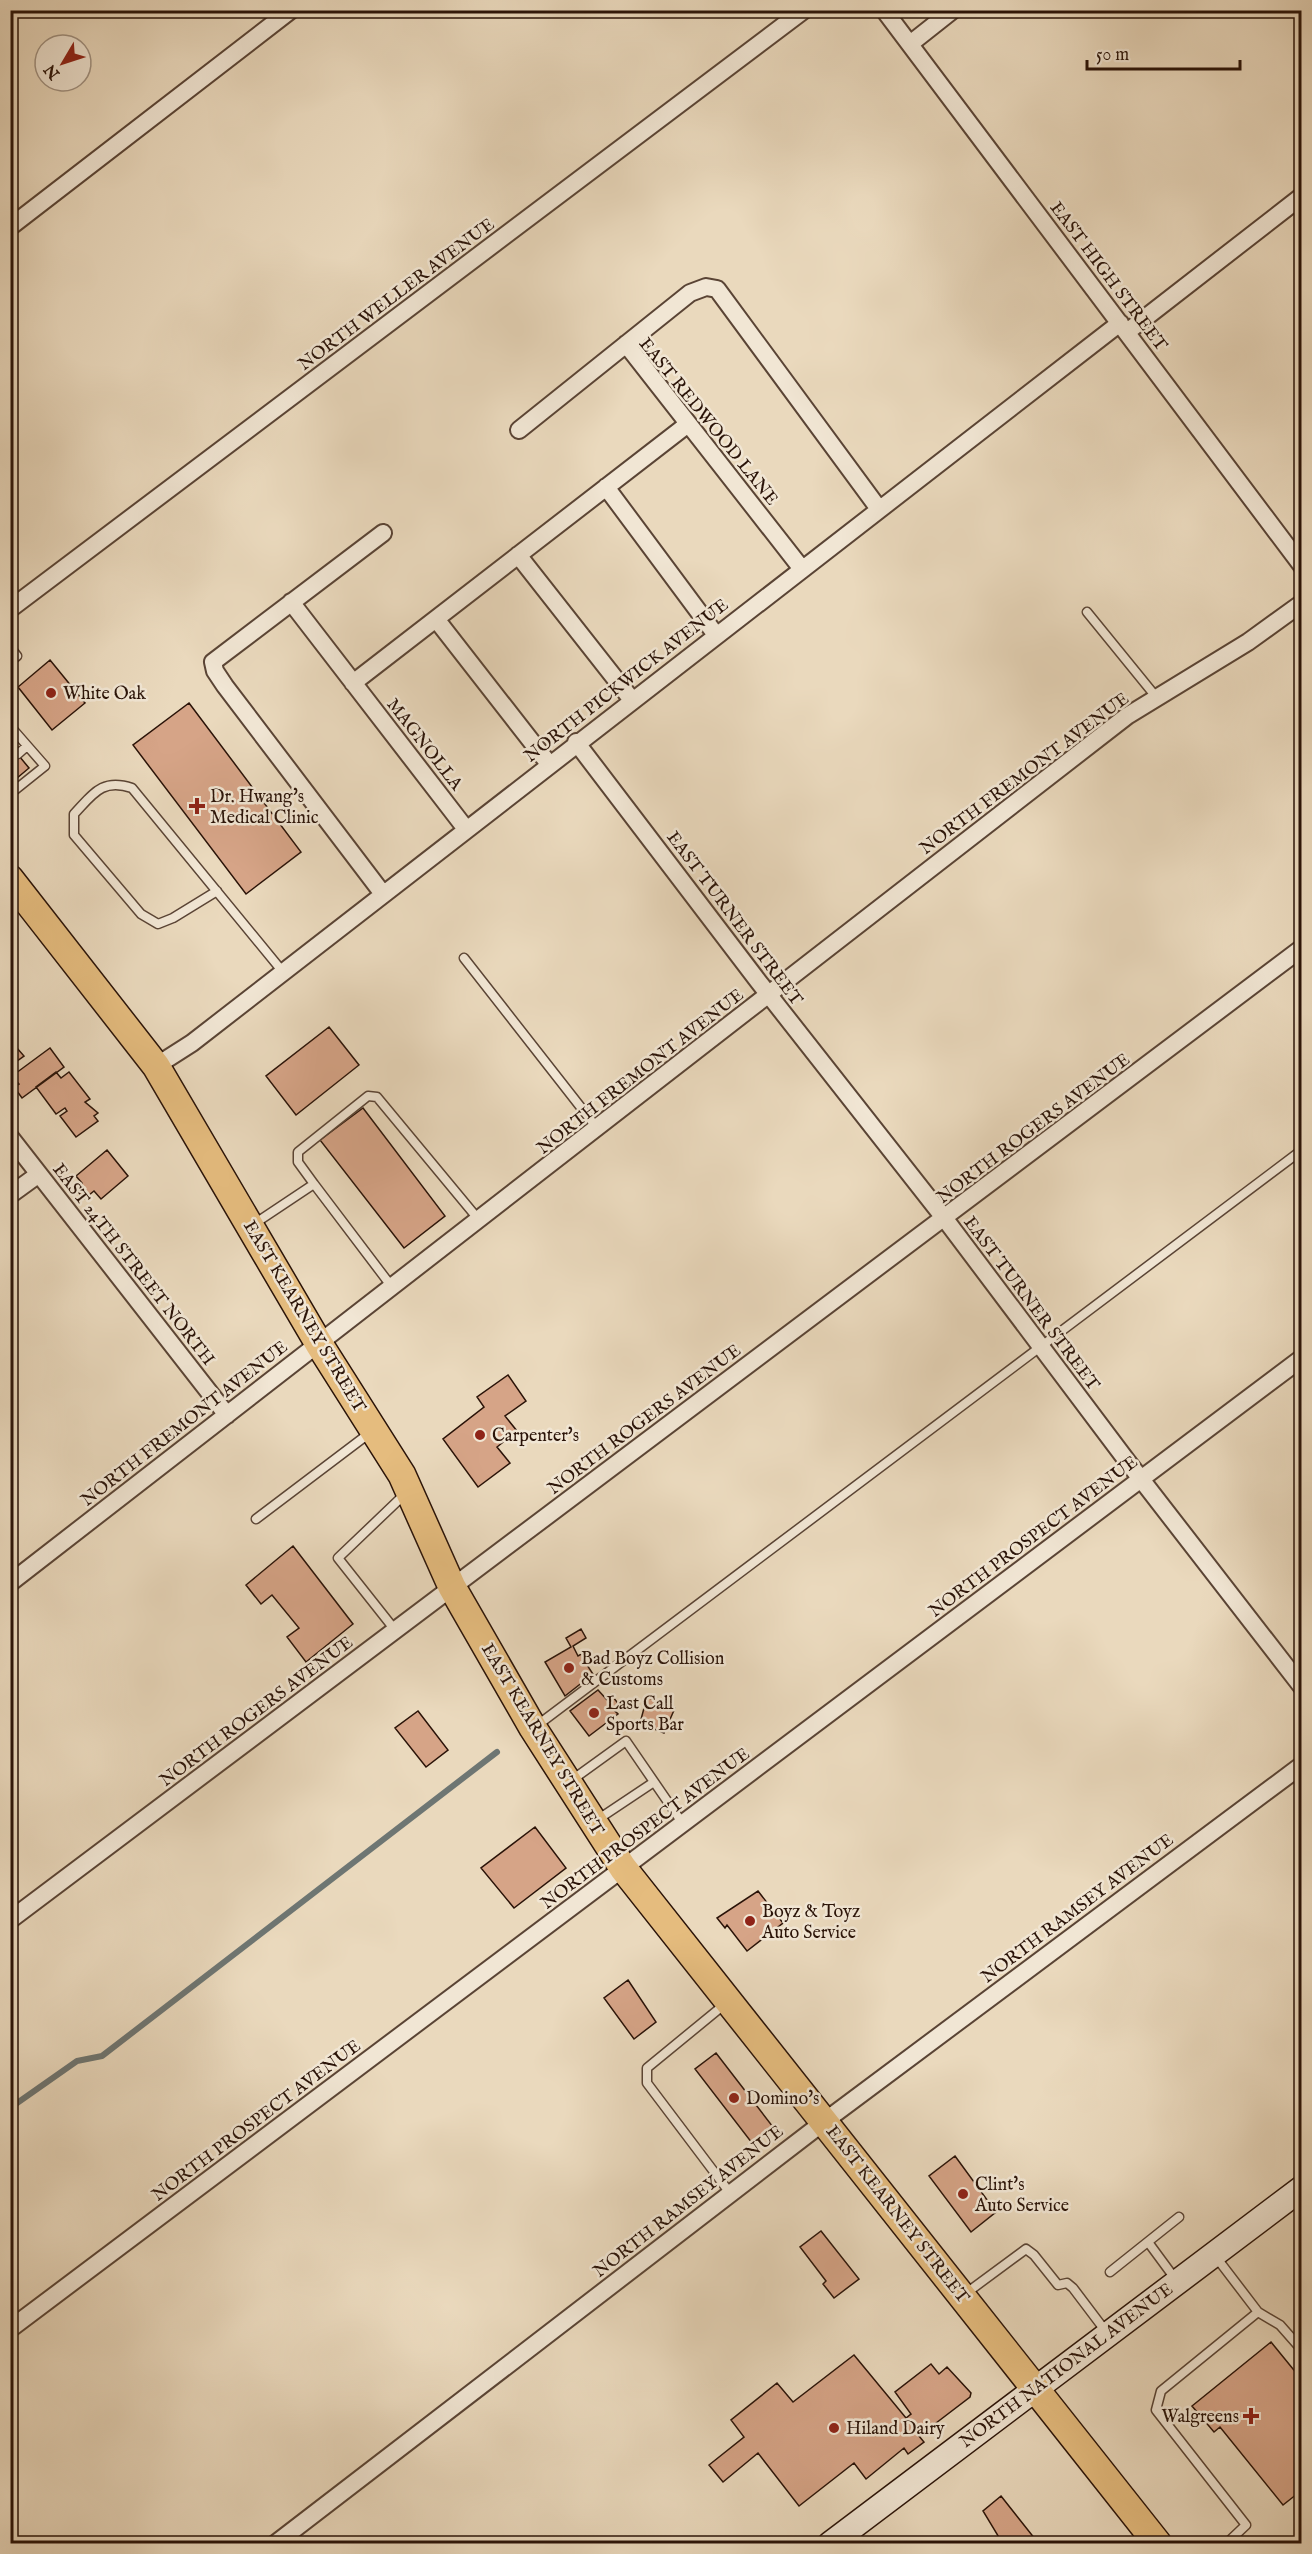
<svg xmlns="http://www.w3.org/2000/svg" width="1312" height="2554" viewBox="0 0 1312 2554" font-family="'IM FELL English',serif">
	<rect width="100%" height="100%" fill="#ead9bd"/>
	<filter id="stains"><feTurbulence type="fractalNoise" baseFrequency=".00333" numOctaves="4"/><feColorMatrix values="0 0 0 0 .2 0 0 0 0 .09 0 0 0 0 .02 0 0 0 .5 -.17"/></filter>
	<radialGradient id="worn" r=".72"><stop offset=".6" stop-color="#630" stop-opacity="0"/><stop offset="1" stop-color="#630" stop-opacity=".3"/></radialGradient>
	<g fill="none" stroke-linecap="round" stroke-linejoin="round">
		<!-- stream -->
		<path stroke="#6e7673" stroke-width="6" d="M10,2108L77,2061L102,2056L497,1752"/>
	</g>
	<!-- building -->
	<path fill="#d6a487" stroke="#2a1308" stroke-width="1.5" d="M50,660L85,703L52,730L18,687Z
		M189,703L301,852L246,894L133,745Z
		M10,745L29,768L10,784Z
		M329,1027L359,1065L296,1115L266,1076Z
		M10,1040L24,1056L10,1066Z
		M50,1048L64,1067L22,1098L14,1087L19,1084L12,1076Z
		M56,1072L61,1078L69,1072L90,1099L85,1102L98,1113L94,1116L98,1121L76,1137L60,1116L67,1111L65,1108L56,1114L36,1087Z
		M363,1108L445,1216L404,1248L320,1140Z
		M107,1150L128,1176L101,1199L94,1191L84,1199L75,1188L82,1183L76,1176Z
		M508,1375L526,1401L505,1416L517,1431L497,1447L510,1463L478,1487L443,1439L484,1407L477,1397Z
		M293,1546L353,1624L306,1662L287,1637L299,1628L272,1595L261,1604L246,1585Z
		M581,1629L586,1638L573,1646L578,1656L587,1651L591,1658L585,1662L593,1674L565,1696L545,1662L571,1647L566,1638Z
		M598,1690L608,1701L613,1697L621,1707L615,1711L618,1714L589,1736L570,1711Z
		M647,1697L675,1708L664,1733L640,1723Z
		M418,1711L448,1750L426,1767L395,1728Z
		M535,1827L566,1868L514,1908L481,1868Z
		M758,1891L783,1923L747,1951L727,1925L725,1928L717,1918Z
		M628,1980L656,2022L634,2039L604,1998Z
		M716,2053L773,2127L752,2143L695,2069Z
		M955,2156L996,2212L971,2232L929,2176Z
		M821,2231L859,2279L834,2298L823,2284L826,2281L800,2247Z
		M1271,2342L1302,2380V2490L1283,2505L1220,2427L1214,2432L1192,2406Z
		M854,2355L906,2418L911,2414L895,2392L931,2364L939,2374L947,2367L971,2393L970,2397L919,2436L924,2442L908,2454L904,2448L866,2479L854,2463L799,2506L758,2453L723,2482L709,2465L744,2437L731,2420L777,2383L793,2402Z
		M1001,2496L1039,2544H1003L983,2511Z"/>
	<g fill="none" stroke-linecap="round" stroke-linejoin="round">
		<defs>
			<path id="service" d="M1087,612L1157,698
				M10,647L17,656L10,662
				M10,726L45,766L10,794
				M18,754L27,746
				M217,891L173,918L158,924L141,914L74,835V814C93,794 102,778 132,788L283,972
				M464,958L597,1128
				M314,1184L392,1287
				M254,1224L314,1184L298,1162V1152L368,1096L377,1097L479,1220
				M256,1519L371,1432
				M395,1630L338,1558L406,1493
				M535,1727L1302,1150
				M572,1780L626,1741L683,1824
				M597,1820L654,1782
				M725,2004L647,2068V2083L730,2193
				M1148,2242L1176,2280
				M1216,2257L1258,2312L1161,2391L1156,2410L1246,2525L1226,2544
				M1110,2272L1179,2217
				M965,2294L1026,2249L1034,2255L1058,2285L1067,2283L1073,2288L1107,2333
				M1258,2312L1280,2325L1302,2350"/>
			<path id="minor" d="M884,10L1302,566
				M910,44L953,10
				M10,227L291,10
				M1127,332L1302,196
				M626,344L802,569
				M519,430L690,293L706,287L717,289L879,509
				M606,487L716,635
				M518,555L632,700
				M291,602L466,829
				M10,609L804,10
				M436,619L549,764
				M353,683L688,424
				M576,742L758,981L945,1219L1127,1461L1302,1687
				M383,894L225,686L215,671L213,662L383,533
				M156,1066L192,1043L1120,323
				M10,1137L227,1415
				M10,1195L39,1174
				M10,1583L1127,716L1248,642L1302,603
				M10,1920L1302,948
				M10,2329L1302,1358
				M275,2544L825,2121L1302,1765"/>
			<path id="secondary" d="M830,2544L1302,2188"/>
			<path id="primary" d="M10,879L156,1066L319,1344L402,1475L452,1587L533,1728L623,1868L1158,2544"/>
		</defs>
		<!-- service casing -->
		<use href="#service" stroke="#5a4435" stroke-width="11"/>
		<!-- minor casing -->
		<use href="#minor" stroke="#5a4435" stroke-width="20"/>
		<!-- secondary casing -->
		<use href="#secondary" stroke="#2a1308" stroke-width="27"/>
		<!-- primary casing -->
		<use href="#primary" stroke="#2a1308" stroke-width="30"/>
		<!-- service -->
		<use href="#service" stroke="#f1e6d4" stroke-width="8"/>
		<!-- minor -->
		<use href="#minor" stroke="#f1e6d4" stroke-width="16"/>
		<!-- secondary -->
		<use href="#secondary" stroke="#f1e6d4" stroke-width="24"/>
		<!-- primary -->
		<use href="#primary" stroke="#e5bc7e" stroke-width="27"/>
	</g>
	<!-- markers -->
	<g fill="#8f2418" stroke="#f1e6d4" stroke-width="2">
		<circle cx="51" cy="693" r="6"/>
		<path d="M194 797h6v6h6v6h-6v6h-6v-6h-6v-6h6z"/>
		<circle cx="480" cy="1435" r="6"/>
		<circle cx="569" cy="1668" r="6"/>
		<circle cx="594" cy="1713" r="6"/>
		<circle cx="750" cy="1921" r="6"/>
		<circle cx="734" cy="2098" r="6"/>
		<circle cx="963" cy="2194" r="6"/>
		<path d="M1248 2407h6v6h6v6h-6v6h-6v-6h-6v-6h6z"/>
		<circle cx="834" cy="2428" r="6"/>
	</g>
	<g text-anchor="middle" stroke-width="5" stroke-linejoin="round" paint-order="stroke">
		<!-- street labels -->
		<g font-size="18" fill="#2a1308" stroke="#f1e6d4">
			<text transform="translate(1109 276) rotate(53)" y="6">EAST HIGH STREET</text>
			<text transform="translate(396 294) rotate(-37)" y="6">NORTH WELLER AVENUE</text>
			<text transform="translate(709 421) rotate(51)" y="6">EAST REDWOOD LANE</text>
			<text transform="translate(626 680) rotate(-38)" y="6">NORTH PICKWICK AVENUE</text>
			<text transform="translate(425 744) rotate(52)" y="6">MAGNOLLA</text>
			<text transform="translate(1024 773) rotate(-37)" y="6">NORTH FREMONT AVENUE</text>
			<text transform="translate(735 918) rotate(53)" y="6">EAST TURNER STREET</text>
			<text transform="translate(640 1071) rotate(-38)" y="6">NORTH FREMONT AVENUE</text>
			<text transform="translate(1033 1128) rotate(-37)" y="6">NORTH ROGERS AVENUE</text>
			<text transform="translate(134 1264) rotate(52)" y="6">EAST 24TH STREET NORTH</text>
			<text transform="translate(1032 1303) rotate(53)" y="6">EAST TURNER STREET</text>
			<text transform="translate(305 1316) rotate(59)" y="6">EAST KEARNEY STREET</text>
			<text transform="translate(644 1419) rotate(-37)" y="6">NORTH ROGERS AVENUE</text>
			<text transform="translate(184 1423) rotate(-38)" y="6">NORTH FREMONT AVENUE</text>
			<text transform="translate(1033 1536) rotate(-37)" y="6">NORTH PROSPECT AVENUE</text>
			<text transform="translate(256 1711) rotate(-37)" y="6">NORTH ROGERS AVENUE</text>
			<text transform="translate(543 1739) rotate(59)" y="6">EAST KEARNEY STREET</text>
			<text transform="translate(645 1828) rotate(-37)" y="6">NORTH PROSPECT AVENUE</text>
			<text transform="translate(1077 1908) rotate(-37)" y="6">NORTH RAMSEY AVENUE</text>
			<text transform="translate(256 2120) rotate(-37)" y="6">NORTH PROSPECT AVENUE</text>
			<text transform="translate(688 2201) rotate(-38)" y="6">NORTH RAMSEY AVENUE</text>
			<text transform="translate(898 2214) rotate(52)" y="6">EAST KEARNEY STREET</text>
			<text transform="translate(1066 2365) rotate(-37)" y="6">NORTH NATIONAL AVENUE</text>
		</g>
		<!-- poi labels -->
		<g font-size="18" fill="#2a1308" stroke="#f1e6d4" text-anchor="start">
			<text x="63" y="699">White Oak</text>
			<text x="210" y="802">Dr. Hwang's<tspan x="210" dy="21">Medical Clinic</tspan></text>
			<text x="492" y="1441">Carpenter's</text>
			<text x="581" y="1664">Bad Boyz Collision<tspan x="581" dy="21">&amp; Customs</tspan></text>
			<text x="606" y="1709">Last Call<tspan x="606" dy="21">Sports Bar</tspan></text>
			<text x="762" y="1917">Boyz &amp; Toyz<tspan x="762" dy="21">Auto Service</tspan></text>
			<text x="746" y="2104">Domino's</text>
			<text x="975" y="2190">Clint's<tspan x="975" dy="21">Auto Service</tspan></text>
			<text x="1239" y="2422" text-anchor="end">Walgreens</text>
			<text x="846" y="2434">Hiland Dairy</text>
		</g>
	</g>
	<!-- margin -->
	<rect width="1312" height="2554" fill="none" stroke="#ead9bd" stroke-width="36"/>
	<rect x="12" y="12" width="1288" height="2530" fill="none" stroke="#2a1308" stroke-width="3"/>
	<rect x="18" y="18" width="1276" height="2518" fill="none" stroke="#2a1308" stroke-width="1.5"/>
	<!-- north arrow -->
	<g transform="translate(63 63) rotate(231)"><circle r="28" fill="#f1e6d4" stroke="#a19282" stroke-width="1.5"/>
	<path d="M0-4.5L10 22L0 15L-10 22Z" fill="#8f2418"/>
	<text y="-9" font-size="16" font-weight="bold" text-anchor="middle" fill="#2a1308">N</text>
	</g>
	<!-- scale -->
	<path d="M1087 60v9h153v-9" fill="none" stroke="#2a1308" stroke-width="3"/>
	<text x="1096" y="60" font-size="18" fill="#2a1308" stroke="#f1e6d4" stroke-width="4.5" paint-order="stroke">50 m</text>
	<rect width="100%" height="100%" filter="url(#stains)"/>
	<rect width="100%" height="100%" fill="url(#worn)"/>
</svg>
